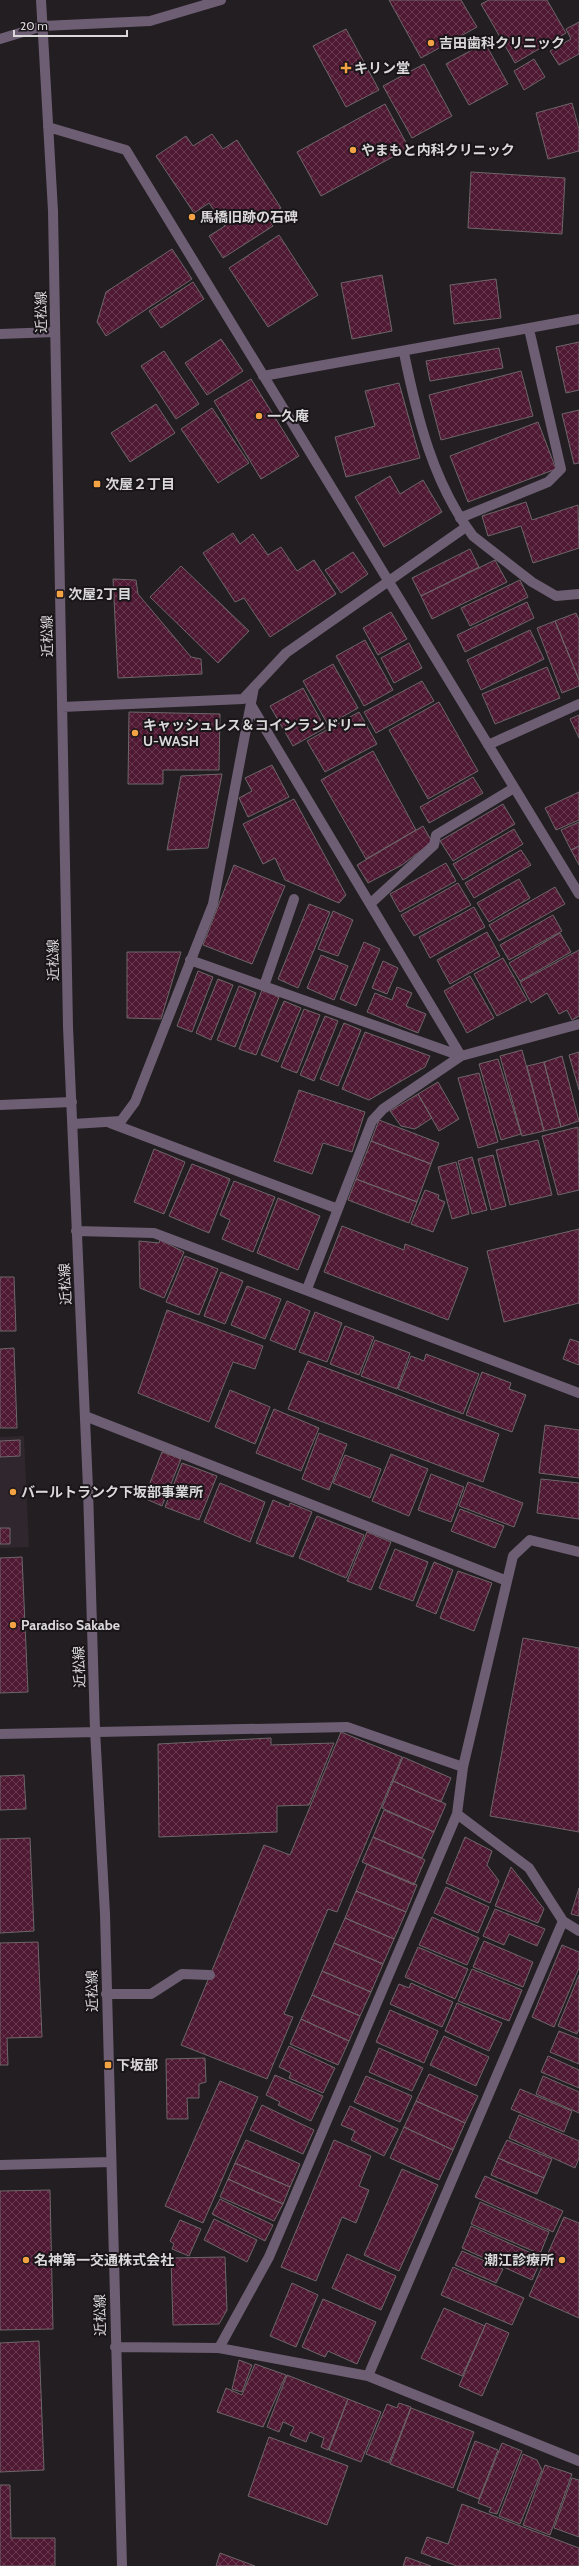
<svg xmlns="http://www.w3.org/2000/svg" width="579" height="2566" viewBox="0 0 579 2566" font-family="Cabin,'Noto Sans JP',sans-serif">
	<defs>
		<pattern id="building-cross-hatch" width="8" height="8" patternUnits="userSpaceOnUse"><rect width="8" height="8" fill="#4f1933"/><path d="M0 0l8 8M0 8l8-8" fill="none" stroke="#683a50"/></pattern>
	</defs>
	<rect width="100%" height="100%" fill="#221e21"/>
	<!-- built -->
	<path fill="#30262d" d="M24,1436L29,1547L0,1548V1437Z"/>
	<!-- building -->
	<path fill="url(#building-cross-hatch)" stroke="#6d6669" d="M389,0H461L477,27L421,58Z
		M489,0H547L566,33L515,63L481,4Z
		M579,22V54L559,65L550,51L571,39L566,29Z
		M346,29L379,90L346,107L313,46Z
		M485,43L508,84L469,105L446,64Z
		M534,59L545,77L524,90L514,71Z
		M424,64L452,116L412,138L383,86Z
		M572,103L579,129V151L548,159L536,113Z
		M385,104L409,148L321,196L297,152Z
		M212,134L223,149L237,140L281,208L267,217L273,226L223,258L209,236L225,226L209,203L194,213L156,156L186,136L193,146Z
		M471,172L565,178L562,234L468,228Z
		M279,235L318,295L268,327L229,268Z
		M172,249L192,279L106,336L97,322L106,292Z
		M382,275L392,331L352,339L341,283Z
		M496,279L501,318L454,324L450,285Z
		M193,282L204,299L161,328L149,311Z
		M221,339L243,371L207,395L185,363Z
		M579,342V390L566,393L556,347Z
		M499,348L503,368L430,381L426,361Z
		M164,351L199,404L176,419L141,366Z
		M521,371L533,416L441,440L429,395Z
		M251,379L299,456L261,479L214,401Z
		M399,383L420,458L346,477L335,437L375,426L365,391Z
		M156,404L175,433L130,462L111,433Z
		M212,408L249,463L218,483L181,429Z
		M579,410V463L574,464L562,414Z
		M538,422L556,469L468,502L450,456Z
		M390,476L400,494L423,480L442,512L384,547L355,497Z
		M526,502L532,520L578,505L579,548L533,563L521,526L488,536L482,516Z
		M233,533L240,544L253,534L268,555L281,547L297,571L314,560L336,594L270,637L244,598L235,602L203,553Z
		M470,549L479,567L421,596L412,578Z
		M353,552L368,574L341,593L325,570Z
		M495,560L507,582L432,619L421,596Z
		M181,566L249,631L218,663L150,597Z
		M113,579L136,580L138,594L191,657L201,659L202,674L118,678Z
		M520,580L528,597L470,626L461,608Z
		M527,602L534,618L465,652L457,635Z
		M391,612L407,639L378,655L363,628Z
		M576,613L579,620V680L555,621Z
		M555,621L579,680V686L562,693L537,628Z
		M530,630L544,659L481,690L467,660Z
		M365,640L393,690L364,706L336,656Z
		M409,643L422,668L394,683L381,658Z
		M333,664L358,708L328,725L303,681Z
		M547,667L560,698L495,724L482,694Z
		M422,681L434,701L376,733L364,712Z
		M303,688L325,728L293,746L270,706Z
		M439,702L478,771L428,799L389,730Z
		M129,712L220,714L219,770H163V784H128Z
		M359,712L377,744L325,772L307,741Z
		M579,715V738L570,719Z
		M373,751L416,830L366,859L321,780Z
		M272,765L289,797L248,817L239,798L252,791L245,778Z
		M222,774L208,848L167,850L181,776Z
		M473,777L483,793L429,823L420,807Z
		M579,792V820L556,830L545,808Z
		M294,799L346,895L339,903L285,880L275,858L263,864L243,824Z
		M503,804L515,824L453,861L440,841Z
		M579,822V846L571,850L561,830Z
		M423,826L432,842L402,865L368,883L357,865Z
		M514,829L523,844L463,880L453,864Z
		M579,846V865L571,850Z
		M521,850L531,865L474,898L465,883Z
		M446,863L456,881L400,912L390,894Z
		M234,865L285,886L252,964L203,945Z
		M519,879L530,898L489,922L477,903Z
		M458,883L471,905L414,936L401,915Z
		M555,887L565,904L499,941L489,925Z
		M309,904L330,912L298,988L278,979Z
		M474,907L485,927L430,958L419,937Z
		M333,911L353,920L338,956L318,949Z
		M553,915L562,931L509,960L500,945Z
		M487,932L500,956L450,984L437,960Z
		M560,933L571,952L520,981L509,963Z
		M364,942L380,949L356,1006L340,999Z
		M579,950V1016L572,1020L567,1010L559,1014L547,993L531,1003L520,982Z
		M127,952H181L161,1019L127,1018Z
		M321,955L348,966L334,1000L307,988Z
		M503,958L527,1000L497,1016L474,974Z
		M383,961L398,968L387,994L372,988Z
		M198,971L213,977L192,1032L177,1026Z
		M470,976L494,1018L467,1033L444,991Z
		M218,979L233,985L211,1040L196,1033Z
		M239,986L256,993L235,1047L217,1040Z
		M397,987L412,993L406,1006L426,1014L418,1033L367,1012L375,993L392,1000Z
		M262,990L279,997L256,1055L239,1049Z
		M284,1001L301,1008L278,1062L261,1055Z
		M304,1009L320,1015L297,1073L281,1067Z
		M325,1016L338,1021L314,1081L300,1075Z
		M344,1023L361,1030L338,1086L320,1079Z
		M365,1032L430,1056L425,1067L369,1100L342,1089Z
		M522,1050L544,1131L522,1136L500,1056Z
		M579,1052V1090L569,1055Z
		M562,1056L579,1121L561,1127L544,1062Z
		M498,1059L521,1134L501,1140L479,1064Z
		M544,1062L561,1127L544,1131L527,1066Z
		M479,1073L498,1142L478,1148L458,1078Z
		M438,1082L459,1119L439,1131L418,1094Z
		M299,1090L365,1112L352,1152L323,1143L312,1174L274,1161Z
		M418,1094L432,1118L415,1129L401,1126L390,1111Z
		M379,1120L439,1143L431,1164L371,1141Z
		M578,1127L579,1190L558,1195L542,1136Z
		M538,1140L552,1195L510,1205L496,1150Z
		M371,1141L431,1164L417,1202L356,1179Z
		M154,1149L185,1162L164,1214L134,1202Z
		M493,1155L506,1206L491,1210L478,1159Z
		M472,1157L487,1210L472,1214L458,1161Z
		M456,1162L469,1214L452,1219L438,1167Z
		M192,1164L230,1179L209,1233L169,1216Z
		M356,1179L417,1202L409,1223L348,1200Z
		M234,1181L275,1197L253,1252L222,1239L230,1220L220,1215Z
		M425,1190L439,1195L438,1199L445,1202L433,1232L411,1224Z
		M278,1198L320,1216L298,1270L257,1253Z
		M342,1226L404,1250L405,1244L468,1268L448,1320L324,1272Z
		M579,1229V1303L504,1322L487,1251Z
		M160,1240L184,1252L164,1298L140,1288L139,1241L159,1243Z
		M185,1256L218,1269L199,1315L166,1302Z
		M221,1272L243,1281L225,1324L204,1316Z
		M0,1277H14L16,1331H0Z
		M247,1286L281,1299L265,1339L231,1325Z
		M287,1301L310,1311L295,1350L270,1340Z
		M167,1310L263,1346L255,1369L233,1362L209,1422L138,1393Z
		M315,1312L342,1323L327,1362L299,1352Z
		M345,1326L374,1337L359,1375L330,1364Z
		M570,1339L579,1342V1365L563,1359Z
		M375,1340L410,1353L397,1389L361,1376Z
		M14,1348L17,1428H0V1349Z
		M426,1354L479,1374L463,1414L398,1389L411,1356L424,1361Z
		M308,1361L499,1434L483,1482L288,1409Z
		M482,1372L511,1383L509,1389L526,1395L512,1432L466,1415Z
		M230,1390L270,1407L255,1444L215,1427Z
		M274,1409L319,1428L301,1471L256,1453Z
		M545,1425L579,1430V1478L539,1473Z
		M319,1433L347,1444L329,1490L302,1479Z
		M20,1440V1456L0,1457V1441Z
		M162,1452L181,1459L162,1506L144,1498Z
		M391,1454L428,1469L409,1516L372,1501Z
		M345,1455L381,1469L370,1498L333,1483Z
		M182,1463L217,1476L199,1520L165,1507Z
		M431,1474L464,1487L451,1522L418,1510Z
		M541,1479L579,1483V1519L537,1513Z
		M468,1482L523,1503L514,1527L459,1506Z
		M220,1483L265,1502L250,1542L204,1522Z
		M273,1500L289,1507L290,1503L312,1512L293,1557L256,1543Z
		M460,1509L504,1526L495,1548L451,1531Z
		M317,1516L364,1535L346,1578L299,1558Z
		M0,1528H10V1544H0Z
		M367,1532L391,1542L371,1590L347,1581Z
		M395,1549L428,1562L413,1601L379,1588Z
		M22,1557L28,1692L0,1693V1558Z
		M434,1562L453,1570L436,1614L416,1606Z
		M458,1571L492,1583L474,1631L440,1618Z
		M523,1638L579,1648V1832L490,1816Z
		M341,1732L402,1757L337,1912L328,1909L284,2014L293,2017L267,2079L181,2045L264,1845L290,1855Z
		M271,1738V1745L334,1743L309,1805L277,1806V1832L159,1837L158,1744Z
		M403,1757L451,1778L441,1802L393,1781Z
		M24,1775L26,1809L0,1810V1776Z
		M393,1781L446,1804L434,1832L382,1808Z
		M384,1810L434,1832L422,1858L373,1837Z
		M373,1837L425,1860L414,1885L362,1862Z
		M465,1837L492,1851L487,1865L499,1881L490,1903L446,1883Z
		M30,1838L34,1931L0,1933V1839Z
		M367,1864L417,1885L406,1912L356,1891Z
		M511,1867L544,1909L538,1923L495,1906Z
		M446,1887L489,1907L478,1933L434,1913Z
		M579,1888V1916L571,1914Z
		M356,1891L406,1912L394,1939L345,1918Z
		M495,1909L545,1929L537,1946L509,1934L504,1945L483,1936Z
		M432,1917L479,1938L467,1965L419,1945Z
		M345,1918L394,1939L383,1964L334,1943Z
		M484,1941L533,1962L523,1987L473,1967Z
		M38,1942L42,2037L7,2038L8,2065H0V1943Z
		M334,1943L383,1964L371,1992L322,1971Z
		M562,1945L579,1952V1968L554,2027L532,2017Z
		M418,1947L468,1969L455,1999L405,1977Z
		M472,1969L522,1990L509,2021L458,2001Z
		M322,1971L371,1992L360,2016L312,1995Z
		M579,1975V2029L577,2034L558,2026Z
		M411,1983L453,2002L442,2027L390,2004L399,1984L409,1988Z
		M312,1995L360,2016L349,2041L301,2019Z
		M457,2003L502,2023L489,2051L445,2031Z
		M390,2010L438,2031L424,2063L376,2042Z
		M301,2019L349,2041L338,2065L290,2044Z
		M559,2031L579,2039V2064L550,2052Z
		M444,2036L489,2057L476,2086L430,2065Z
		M289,2046L335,2068L323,2093L289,2078L291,2073L279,2067Z
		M379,2048L423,2068L412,2091L369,2072Z
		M548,2056L579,2070V2088L541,2072Z
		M205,2058L206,2082L199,2084V2098H187L188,2119H167L166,2059Z
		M429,2074L478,2096L465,2123L416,2101Z
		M275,2075L323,2096L311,2121L278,2105L280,2102L266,2095Z
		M366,2076L412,2096L400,2122L354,2102Z
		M543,2076L579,2092V2113L536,2094Z
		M220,2081L258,2097L203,2223L165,2206Z
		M520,2089L572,2111L564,2132L511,2109Z
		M416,2101L465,2123L453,2150L404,2127Z
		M262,2105L314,2130L303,2154L250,2130Z
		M350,2106L398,2129L384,2156L351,2140L355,2131L341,2125Z
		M519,2115L579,2141V2158L575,2168L509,2138Z
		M404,2127L453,2150L439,2180L390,2158Z
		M246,2140L300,2164L290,2187L235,2163Z
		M334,2140L371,2156L359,2186L369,2190L356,2223L342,2217L316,2281L281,2267Z
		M507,2140L552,2159L544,2178L498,2158Z
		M498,2158L544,2178L537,2194L491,2175Z
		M235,2163L290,2187L283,2204L228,2179Z
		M402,2169L438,2185L399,2271L364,2255Z
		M485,2176L563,2211L553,2232L475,2197Z
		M228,2179L283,2204L274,2221L220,2197Z
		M50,2190L53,2329L0,2330V2191Z
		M220,2199L273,2225L265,2241L212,2214Z
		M480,2202L549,2232L540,2254L471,2224Z
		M564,2217L579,2223V2318L529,2296Z
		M214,2219L257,2240L247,2262L204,2240Z
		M180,2220L201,2229L189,2256L172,2249L174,2244L170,2241Z
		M471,2226L542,2258L532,2280L462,2248Z
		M462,2251L503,2269L496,2283L455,2265Z
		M347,2254L396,2276L381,2310L332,2288Z
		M225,2257L227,2310L219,2324L173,2325L171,2258Z
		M453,2267L524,2298L512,2325L441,2295Z
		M292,2283L318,2295L296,2347L270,2336Z
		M323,2299L376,2322L357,2364L328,2351L325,2357L302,2347Z
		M444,2308L485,2326L462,2376L421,2358Z
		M486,2323L509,2333L482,2396L459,2386Z
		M39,2341L44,2470L0,2472V2343Z
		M239,2360L252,2365L242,2392L232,2389Z
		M255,2364L286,2375L263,2427L217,2412L226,2388L242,2395Z
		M287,2375L348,2399L328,2450L321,2447L324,2438L310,2432L306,2442L290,2435L294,2427L283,2422L279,2432L267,2427Z
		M348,2399L381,2412L361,2462L329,2450Z
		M399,2403L411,2407L389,2463L366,2454L387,2404L397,2408Z
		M411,2408L474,2432L453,2488L390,2464Z
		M269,2437L348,2466L327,2525L248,2496Z
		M475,2441L498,2450L479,2499L457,2490Z
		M502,2443L522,2451L497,2514L489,2512L491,2508L478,2503Z
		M523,2454L537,2460L542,2470L520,2524L499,2516Z
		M545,2465L572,2474L550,2535L523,2525Z
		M572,2478L579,2480V2537L554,2528Z
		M0,2485H10L11,2538H55V2566H0Z
		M462,2504L579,2548V2566H457L421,2553L427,2537L448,2544Z
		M220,2553L255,2566H216Z
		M406,2557L431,2566H403Z"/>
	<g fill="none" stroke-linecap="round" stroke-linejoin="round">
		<!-- minor -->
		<path stroke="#6d5e73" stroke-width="10" d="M41,0L53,211L68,1027L88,1488L95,1730L105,1914L122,2566
			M0,39L43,26L150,21L221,0
			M48,127L126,150L579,894
			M0,334L55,332
			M404,353C417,417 433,483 473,536L532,582L556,596L579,594
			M263,376L579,319
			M460,518L548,482L561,469L529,329
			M251,705L461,1056
			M62,707L243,699L286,653L466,527
			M488,745L579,704
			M370,904L434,845L436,835L514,788
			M190,960L461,1056
			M264,986L294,899
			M0,1105L72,1102
			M110,1123L338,1209
			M73,1124L121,1121L135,1102L213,904L254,687
			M76,1231L154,1233L579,1393
			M307,1289L372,1121L383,1109L461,1056L579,1024
			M85,1416L507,1581
			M0,1734L347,1727L463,1767
			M457,1814L529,1868L563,1921L579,1931
			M106,1994H151L182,1974L210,1975
			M0,2165L110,2162
			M115,2347L219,2348L368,2376L579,2461
			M219,2348L269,2257L457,1814L463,1767L513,1556L530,1540L579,1552
			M368,2376L563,1921"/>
	</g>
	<!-- markers -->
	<g fill="#f4a344" stroke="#191518" stroke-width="1.5">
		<circle cx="431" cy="43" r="4"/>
		<path d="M344 62h4v4h4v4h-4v4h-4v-4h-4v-4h4z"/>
		<circle cx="353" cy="150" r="4"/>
		<circle cx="192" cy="217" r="4"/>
		<circle cx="259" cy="416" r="4"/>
		<rect x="93" y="480" width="8" height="8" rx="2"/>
		<rect x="56" y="590" width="8" height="8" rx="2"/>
		<circle cx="135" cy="733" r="4"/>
		<circle cx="13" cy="1492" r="4"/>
		<circle cx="13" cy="1625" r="4"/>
		<rect x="104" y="2061" width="8" height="8" rx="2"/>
		<circle cx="26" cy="2260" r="4"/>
		<circle cx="562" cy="2260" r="4"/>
	</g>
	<g text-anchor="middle" stroke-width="4" stroke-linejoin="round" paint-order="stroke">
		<!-- poi labels -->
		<g font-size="14" font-weight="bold" fill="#dbd8da" stroke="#191518" text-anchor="start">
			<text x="439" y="48">吉田歯科クリニック</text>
			<text x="354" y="73">キリン堂</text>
			<text x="361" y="155">やまもと内科クリニック</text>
			<text x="200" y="222">馬橋旧跡の石碑</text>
			<text x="267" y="421">一久庵</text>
			<text x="105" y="489">次屋２丁目</text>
			<text x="68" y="599">次屋2丁目</text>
			<text x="143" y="730">キャッシュレス＆コインランドリー<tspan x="143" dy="16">U-WASH</tspan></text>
			<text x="21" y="1497">バールトランク下坂部事業所</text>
			<text x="21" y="1630">Paradiso Sakabe</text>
			<text x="116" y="2070">下坂部</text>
			<text x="34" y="2265">名神第一交通株式会社</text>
			<text x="554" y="2265" text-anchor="end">潮江診療所</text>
		</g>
		<!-- street labels -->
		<g font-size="14" fill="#dbd8da" stroke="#191518">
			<text transform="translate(41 312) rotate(-91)" y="5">近松線</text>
			<text transform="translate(47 636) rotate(-91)" y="5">近松線</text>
			<text transform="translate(53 960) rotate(-91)" y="5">近松線</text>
			<text transform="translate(65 1284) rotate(-93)" y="5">近松線</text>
			<text transform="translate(79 1667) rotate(-92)" y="5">近松線</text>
			<text transform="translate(92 1991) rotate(-91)" y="5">近松線</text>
			<text transform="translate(100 2315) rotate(-91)" y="5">近松線</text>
		</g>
	</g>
	<!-- scale -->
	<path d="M14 30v6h113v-6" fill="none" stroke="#dbd8da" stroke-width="2"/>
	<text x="20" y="30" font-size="12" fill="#dbd8da" stroke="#191518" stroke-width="3" paint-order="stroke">20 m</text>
</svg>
